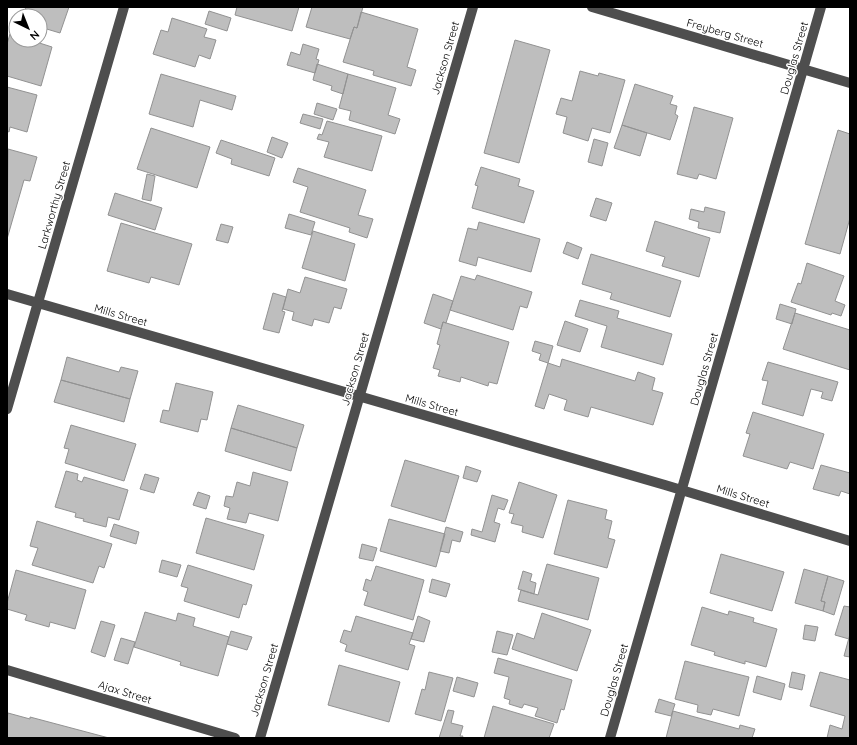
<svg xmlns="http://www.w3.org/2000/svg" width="857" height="745" viewBox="0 0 857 745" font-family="Quicksand,sans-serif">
	<rect width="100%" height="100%" fill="#fff"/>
	<!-- building -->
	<path fill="#bebebe" stroke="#929292" d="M26,7H69L60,33L40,27V16H23Z
		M237,7H299L292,31L235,15Z
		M312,7H363L357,28L354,27L350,39L306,27Z
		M209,11L231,18L227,31L205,24Z
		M361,12L418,29L407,67L416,70L411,86L373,75L374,71L343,62L354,27L357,28Z
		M172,18L207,29L204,37L216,40L210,59L199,55L195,67L153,54L161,30L168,32Z
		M10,34L16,36V40H30L52,47L41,86L7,76V44Z
		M515,40L550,50L519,163L484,153Z
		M303,44L319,49L316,59L319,60L315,73L287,65L291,52L300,55Z
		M317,64L348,74L343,94L331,90L332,86L313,80Z
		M580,71L598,76L599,73L625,80L610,133L592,128L588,141L563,133L567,117L556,114L561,98L572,101Z
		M161,74L236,96L232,110L200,100L193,127L149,114Z
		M348,74L396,88L388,115L400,119L395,134L349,120L351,111L339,108Z
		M635,84L673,96L670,104L677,106L675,114L678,116L670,140L622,125Z
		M7,87L37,95L27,132L10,127L9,132L7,131Z
		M317,103L337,109L333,120L314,114Z
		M694,107L733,118L716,179L699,174L697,179L677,174Z
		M303,114L323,119L320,129L300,123Z
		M327,121L382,136L372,171L324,157L329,142L317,139L319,134L322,135Z
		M622,125L647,133L640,156L614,148Z
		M151,128L210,147L197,188L137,169Z
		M838,130L850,134V218L840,254L805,244Z
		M272,137L288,143L282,158L267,152Z
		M594,139L608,143L602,166L588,162Z
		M221,140L275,158L269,176L231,164L232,159L216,153Z
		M8,149L37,157L30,181L24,180L7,239Z
		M481,167L520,179L518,186L534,191L524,223L472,208L478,186L475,185Z
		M298,168L366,190L358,215L373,219L367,238L349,232L350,228L300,212L308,187L293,182Z
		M147,174L155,176L151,201L142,199Z
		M115,193L162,208L155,230L108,215Z
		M596,198L612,203L606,221L590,216Z
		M705,207L725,212L720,233L698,228L699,222L689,219L691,209L704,212Z
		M289,214L315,222L311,235L285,228Z
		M655,221L710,238L699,277L662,266L665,257L646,251Z
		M479,222L540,239L531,272L478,257L476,266L459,261L468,228L477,230Z
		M121,223L192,244L179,285L151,277L149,283L107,271Z
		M221,224L233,227L228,243L216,240Z
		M313,231L355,244L345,281L302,268Z
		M567,242L582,248L578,259L563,253Z
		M591,254L681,281L670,317L610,299L612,293L582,284Z
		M807,263L844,276L835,301L845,305L841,316L832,313L831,315L791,302L798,283L801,284Z
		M477,275L532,292L527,308L520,306L513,330L450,310L461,276L475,280Z
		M305,277L347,289L341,309L334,307L329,323L314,319L312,326L292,320L294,312L283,309L288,289L300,293Z
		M273,293L286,297L282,311L285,312L279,333L263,329Z
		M433,294L453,301L446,323L443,322L441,329L424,323Z
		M580,300L619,311L617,318L672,334L663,365L601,347L607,326L575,316Z
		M780,304L796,309L792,324L776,319Z
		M795,313L850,330V370L783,349Z
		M565,321L588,329L580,352L557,345Z
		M443,322L509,342L497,384L489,382L488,386L461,377L460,382L438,376L440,370L433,368L440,345L437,344Z
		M535,341L553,346L548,363L539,360L541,354L532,351Z
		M67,357L119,372L121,367L138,371L130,399L61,380Z
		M562,359L635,381L638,372L655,378L652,390L663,393L653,425L591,407L588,417L564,410L567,400L549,394L544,409L535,406L548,363L560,367Z
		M768,362L838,382L832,401L821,398L823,392L811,389L803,416L762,404L768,381L762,380Z
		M61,380L130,399L124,422L54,402Z
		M176,383L213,392L207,420L201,419L198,432L160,422L163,410L169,411Z
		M238,405L304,425L297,448L231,428Z
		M753,412L824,434L813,469L790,462L787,469L743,456L750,434L746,433Z
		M71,425L136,444L124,481L65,463L69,449L64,448Z
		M231,428L297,448L291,471L225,451Z
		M405,460L459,476L445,522L391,506Z
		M821,465L850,473V494L841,491L839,496L813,489Z
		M466,466L481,471L477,482L463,478Z
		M66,471L78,474L77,480L82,482L84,477L128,490L119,520L108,517L106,527L83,521L84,519L75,517L76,513L55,507Z
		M253,472L288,482L278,521L249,513L246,523L227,519L230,508L224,506L226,496L233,497L237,482L250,486Z
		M145,474L159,478L154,493L140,489Z
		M519,482L557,495L543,538L522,532L523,526L511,523L514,514L509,513Z
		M198,492L210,496L206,509L193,505Z
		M492,495L508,500L504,510L498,508L494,522L500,524L495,542L471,535L472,529L482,532Z
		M568,500L607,510L605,519L612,521L608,538L615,540L607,568L554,554Z
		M206,518L264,535L254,570L196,553Z
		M389,519L445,534L436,567L380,551Z
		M37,521L112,544L104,568L99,566L93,583L32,565L38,548L30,546Z
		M114,524L139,532L136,544L110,536Z
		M446,527L463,532L460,542L452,540L449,553L440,551Z
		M362,544L377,548L373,561L359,558Z
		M721,554L784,572L772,611L710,593Z
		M162,560L181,565L177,577L159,572Z
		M547,564L599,578L588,620L518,601L521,590L538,595Z
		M188,565L252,585L246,605L243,604L239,618L184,601L188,588L181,586Z
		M376,566L424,580L413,620L364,605L368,592L363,590L366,579L371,581Z
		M804,569L828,576L821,601L825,602L823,611L795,603Z
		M16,570L86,590L75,629L50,622L49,627L25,620L27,615L7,609V603Z
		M523,571L532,574L530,581L536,583L534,594L518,589Z
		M828,576L844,581L834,615L823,611L825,602L821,601Z
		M432,579L450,584L446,597L429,592Z
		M844,606L850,607V634L849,639L835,635Z
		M702,607L728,615L729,611L754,618L753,622L777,629L766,667L745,661V664L714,655L715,652L691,645Z
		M145,612L176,621L178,613L195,618L193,626L229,637L218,676L180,665L181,662L134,647Z
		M542,613L591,630L577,671L512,649L517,633L534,639Z
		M356,616L413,633L409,644L415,646L408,670L345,651L347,645L340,642L344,630L351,632Z
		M418,616L430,621L424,642L411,639Z
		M101,621L115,625L105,657L91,652Z
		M805,625L818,627L815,641L803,639Z
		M231,631L252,637L247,650L227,644Z
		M497,631L513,635L507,655L492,652Z
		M850,634V657L844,656Z
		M121,638L135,642L128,664L114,660Z
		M498,658L572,680L564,710L561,709L557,723L535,716L538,708L524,704L522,708L509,704L510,700L504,698L509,677L494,673Z
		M685,661L749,677L739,716L713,709L711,715L697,712L698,705L675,699Z
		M339,665L400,682L389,722L328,705Z
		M429,672L453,678L441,721L415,714L422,689L425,690Z
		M792,672L805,675L802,690L789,687Z
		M820,672L850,680V738H827L830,725L842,729L845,716L810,706Z
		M757,676L785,684L781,700L753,692Z
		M457,677L478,683L474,697L453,691Z
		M659,699L675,704L671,716L655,712Z
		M493,706L554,724L549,738H484Z
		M448,710L454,711L451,723L463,726L460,736H463L462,738H439Z
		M673,711L739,729L740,725L755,729L752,738H666Z
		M8,713L30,719V717L109,738H7V719Z"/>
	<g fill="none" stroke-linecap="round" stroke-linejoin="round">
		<!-- minor -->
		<path stroke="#4e4e4e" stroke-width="10" d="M592,7L850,83
			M7,294L665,485L850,541
			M7,409L124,7
			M7,670L235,738
			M260,738L473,7
			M610,738L821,7"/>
	</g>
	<g text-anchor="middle" stroke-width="3" stroke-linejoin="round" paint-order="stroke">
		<!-- street labels -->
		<g font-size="11" fill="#000" stroke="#fff">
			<text transform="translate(725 33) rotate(16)" y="4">Freyberg Street</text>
			<text transform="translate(445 58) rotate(-74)" y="4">Jackson Street</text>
			<text transform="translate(794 58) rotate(-74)" y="4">Douglas Street</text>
			<text transform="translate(54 205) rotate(-74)" y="4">Larkworthy Street</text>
			<text transform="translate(121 315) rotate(16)" y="4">Mills Street</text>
			<text transform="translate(355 369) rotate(-74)" y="4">Jackson Street</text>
			<text transform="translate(704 369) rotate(-74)" y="4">Douglas Street</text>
			<text transform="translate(432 405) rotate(16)" y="4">Mills Street</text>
			<text transform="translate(743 496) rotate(17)" y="4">Mills Street</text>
			<text transform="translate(264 680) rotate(-74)" y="4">Jackson Street</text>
			<text transform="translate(614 680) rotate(-74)" y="4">Douglas Street</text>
			<text transform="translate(125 692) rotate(17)" y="4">Ajax Street</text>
		</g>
	</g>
	<!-- border -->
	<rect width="857" height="745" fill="none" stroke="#000000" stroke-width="16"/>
	<!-- north arrow -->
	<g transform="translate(28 28) rotate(137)"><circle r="19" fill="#ffffff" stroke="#999999"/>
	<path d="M0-3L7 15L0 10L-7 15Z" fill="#000000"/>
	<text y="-6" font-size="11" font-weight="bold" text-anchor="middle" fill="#000000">N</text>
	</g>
</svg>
